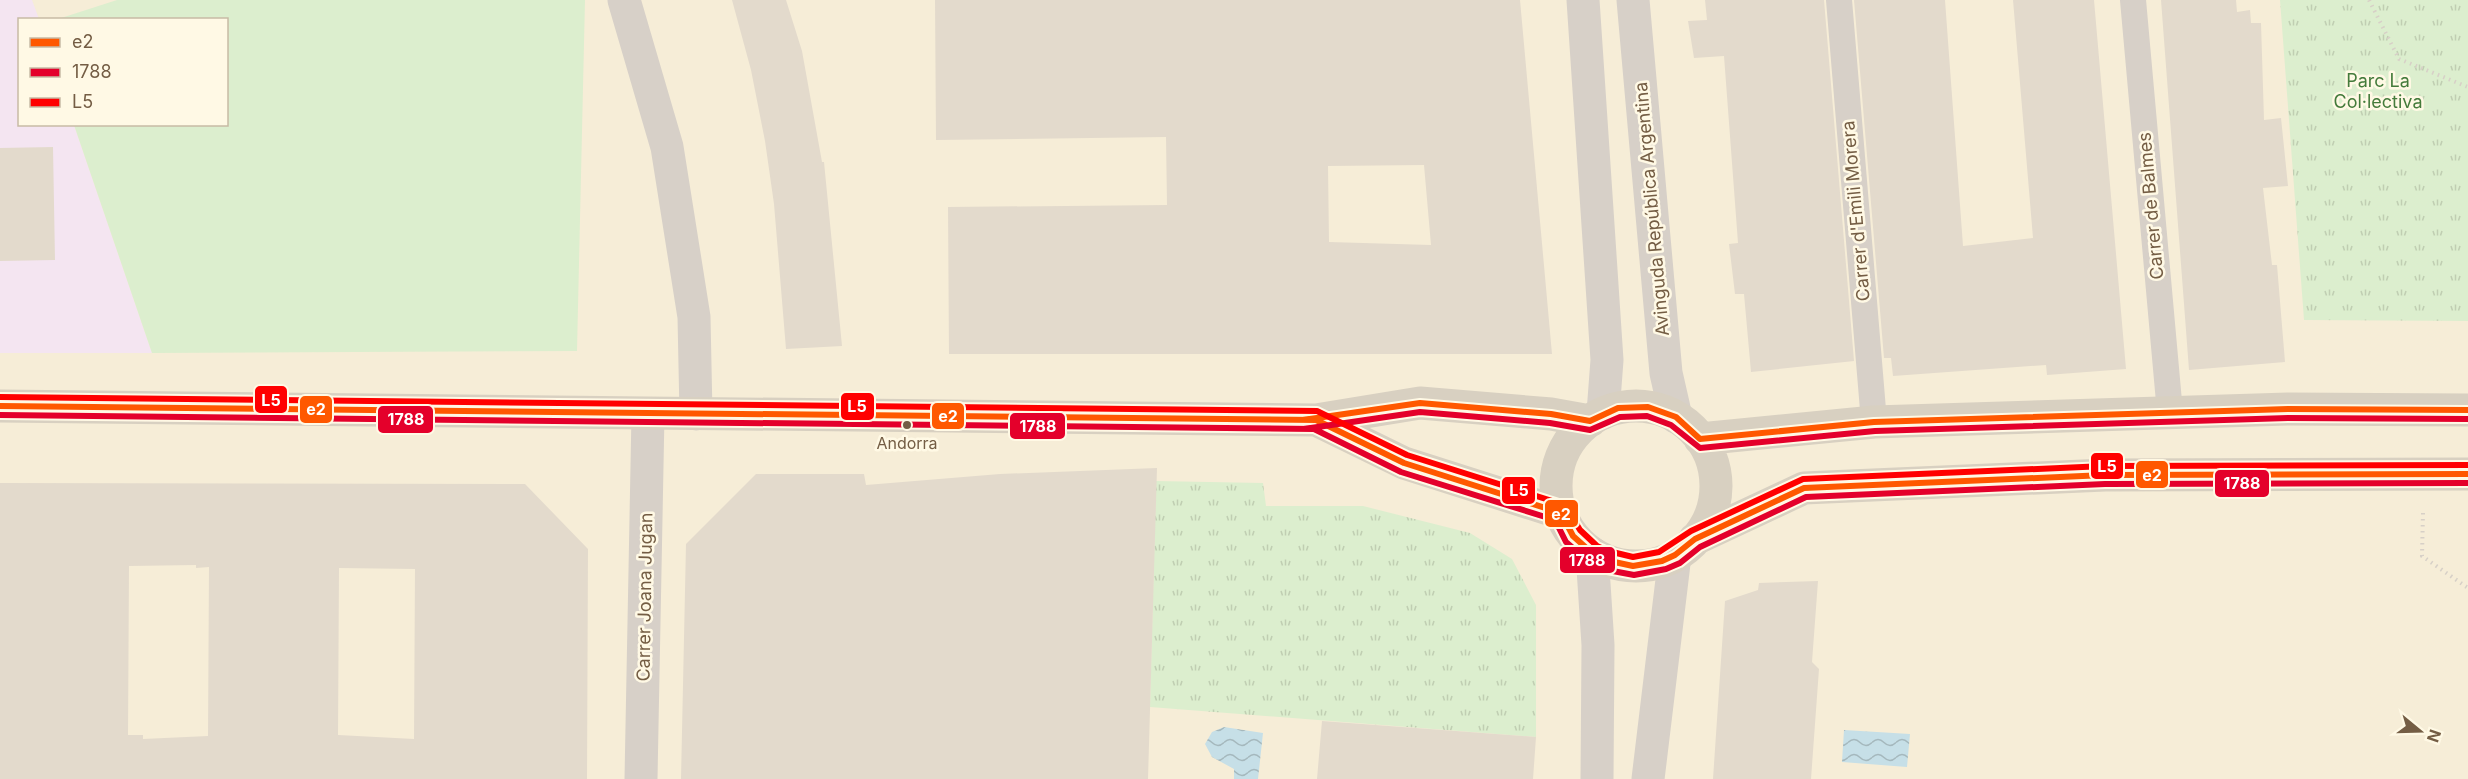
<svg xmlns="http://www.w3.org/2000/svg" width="2468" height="779" viewBox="0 0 2468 779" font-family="Inter,sans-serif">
	<defs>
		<pattern id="park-tufts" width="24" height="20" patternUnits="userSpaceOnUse" patternTransform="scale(1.5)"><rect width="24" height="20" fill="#dceece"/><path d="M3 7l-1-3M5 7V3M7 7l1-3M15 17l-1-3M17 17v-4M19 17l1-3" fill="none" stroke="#c0ceb2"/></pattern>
		<pattern id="water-waves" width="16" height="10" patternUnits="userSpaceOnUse" patternTransform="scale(1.5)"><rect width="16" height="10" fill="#c6dfe7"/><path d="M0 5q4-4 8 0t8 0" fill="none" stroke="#a5b8bd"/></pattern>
	</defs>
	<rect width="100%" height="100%" fill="#f6f2e5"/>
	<!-- residential -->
	<path fill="#f6edd7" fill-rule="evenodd" d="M0,0H2468V779H0ZM20,20H226V124H20Z"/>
	<!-- education -->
	<path fill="#f4e5f1" d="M0,0H32L39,19L20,20V124L74,125L152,353H0Z"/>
	<!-- park -->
	<path fill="url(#park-tufts)" d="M2280,0H2468V321L2304,320Z
		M1156,481L1263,483L1266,506H1363L1470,533L1512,559L1536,605V737L1150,707Z"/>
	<!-- pitch -->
	<path fill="#dceece" d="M117,0H585L577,351L152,353L74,125L226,124V20L58,19Z"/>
	<!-- water -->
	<path fill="url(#water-waves)" d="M1224,727L1263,733L1258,779H1234V769L1212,757L1205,744L1212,732Z
		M1844,730L1910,734L1907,767L1842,762Z"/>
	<!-- building -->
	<path fill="#e3dacc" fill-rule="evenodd" d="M732,0H786L802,51L822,162H824L842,346L786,349L774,204L765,141L751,70Z
		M935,0H1520L1552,354H949L948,207L1167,205L1166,137L936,140ZM1424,165L1431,245L1329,242L1328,166Z
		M1705,0H1824L1854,361L1751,372L1744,294H1735L1729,244L1738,243L1724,56L1694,58L1688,21L1707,20Z
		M1854,0H1945L1963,246L2033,238L2013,0H2094L2126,369L2047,375L2046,365L1893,376L1891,358H1884Z
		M2161,0H2236L2237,12L2250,10L2251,23H2261L2264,120L2281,118L2288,186L2263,188L2272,265H2277L2285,362L2189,370Z
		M53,147L55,260L0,261V148Z
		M1157,468L1148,779H681L686,544L756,474H864L866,485L1000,474Z
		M0,483L525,484L588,549L587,779H0ZM196,565V568L209,567L208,736L143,739V735H128L129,566ZM339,568L415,569L414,739L338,735Z
		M1818,581L1812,662L1819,669L1811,779H1713L1725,601L1758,590L1759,583Z
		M1322,721L1536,737L1533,779H1317Z"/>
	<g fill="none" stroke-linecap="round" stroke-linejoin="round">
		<!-- path -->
		<path stroke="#d7d0c7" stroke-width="4" stroke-dasharray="1.5 4.5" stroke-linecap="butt" d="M2369,0L2399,59L2468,87
			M2423,513L2422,556L2468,588"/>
		<!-- lane -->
		<path stroke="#d7d0c8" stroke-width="26" d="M1839,0L1874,422
			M2133,0L2170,413"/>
		<!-- street -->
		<path stroke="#d7d0c8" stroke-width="33" d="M624,0L667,147L694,317L696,414
			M1583,0L1607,360L1603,413
			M1633,0L1666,373L1676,417
			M1592,553L1598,645L1597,779
			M641,779L648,414
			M1648,779L1675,555"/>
		<!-- primary -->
		<path stroke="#d8d0c1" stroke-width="33" d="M0,406L1316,420L1420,403L1551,414L1590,421
			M1556 486a80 80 0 1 1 160 0a80 80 0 1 1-160 0Z
			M1316,420L1404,463L1561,513
			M1700,439L1874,422L2288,409L2468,410
			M1695,539L1804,488L2105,475L2468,474"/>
		<defs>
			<path id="bus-1" d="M0,406L1316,420L1404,463L1561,513L1573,536L1592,553L1605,560L1633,566L1662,561L1675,555L1695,539L1804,488L2105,475L2468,474
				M1303,420L1420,403L1551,414L1590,421L1618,408L1648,407L1676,417L1700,439L1874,422L2288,409L2468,410"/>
			<path id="bus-2" d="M0,415L1314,429L1401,472L1555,520L1566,542L1587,560L1602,569L1634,575L1666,569L1680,563L1700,547L1806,497L2105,484L2468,483
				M1304,429L1420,412L1550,423L1590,430L1620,417L1647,416L1671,425L1700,448L1875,431L2288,418L2468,419"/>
			<path id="bus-3" d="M0,397L1317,411L1407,455L1565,505L1580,530L1597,546L1608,551L1633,557L1659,552L1691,531L1803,479L2105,466L2468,465"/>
		</defs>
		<!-- bus-1 casing -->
		<use href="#bus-1" stroke="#fff9e5" stroke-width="10"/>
		<!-- bus-2 casing -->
		<use href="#bus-2" stroke="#fff9e5" stroke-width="10"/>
		<!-- bus-3 casing -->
		<use href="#bus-3" stroke="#fff9e5" stroke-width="10"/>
		<!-- bus-1 -->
		<use href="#bus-1" stroke="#ff5800" stroke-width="6"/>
		<!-- bus-2 -->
		<use href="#bus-2" stroke="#e4002b" stroke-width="6"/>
		<!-- bus-3 -->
		<use href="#bus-3" stroke="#f00" stroke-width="6"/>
	</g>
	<!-- markers -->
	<circle fill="#745d44" stroke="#fff9e5" stroke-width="2" cx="907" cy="425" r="5"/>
	<g text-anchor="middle" stroke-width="5" stroke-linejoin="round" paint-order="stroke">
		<!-- bus labels -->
		<g font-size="16" fill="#745d44" stroke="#fff9e5">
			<text x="907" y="449">Andorra</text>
		</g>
		<!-- park labels -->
		<g font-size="18" fill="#447b3b" stroke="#fff9e5">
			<text x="2378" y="87">Parc La<tspan x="2378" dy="21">Col·lectiva</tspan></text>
		</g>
		<!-- street labels -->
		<g font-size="18" fill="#745d44" stroke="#fff9e5">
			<text transform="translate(2151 206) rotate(-95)" y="6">Carrer de Balmes</text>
			<text transform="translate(1652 209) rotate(-95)" y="6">Avinguda República Argentina</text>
			<text transform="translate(1856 211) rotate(-95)" y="6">Carrer d'Emili Morera</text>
			<text transform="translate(645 597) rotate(-89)" y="6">Carrer Joana Jugan</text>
		</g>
	</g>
	<g stroke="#fff9e5" stroke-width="2">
		<rect x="254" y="385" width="34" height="29" rx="6" fill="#f00"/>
		<rect x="840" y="392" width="35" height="29" rx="6" fill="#f00"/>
		<rect x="299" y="395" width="34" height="29" rx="6" fill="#ff5800"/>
		<rect x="931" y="402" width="34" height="28" rx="6" fill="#ff5800"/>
		<rect x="377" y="405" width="57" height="29" rx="6" fill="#e4002b"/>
		<rect x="1009" y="412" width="57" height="28" rx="6" fill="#e4002b"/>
		<rect x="2090" y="452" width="34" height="28" rx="6" fill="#f00"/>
		<rect x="2135" y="460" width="34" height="29" rx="6" fill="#ff5800"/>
		<rect x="2214" y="469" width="56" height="29" rx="6" fill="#e4002b"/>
		<rect x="1501" y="476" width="35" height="29" rx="6" fill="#f00"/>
		<rect x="1544" y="499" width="35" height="29" rx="6" fill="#ff5800"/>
		<rect x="1559" y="546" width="57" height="28" rx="6" fill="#e4002b"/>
	</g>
	<g font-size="16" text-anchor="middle" font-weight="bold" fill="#fff">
		<text x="271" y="406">L5</text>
		<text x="857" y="412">L5</text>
		<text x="316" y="415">e2</text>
		<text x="948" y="422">e2</text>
		<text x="406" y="425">1788</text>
		<text x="1038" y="432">1788</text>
		<text x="2107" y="472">L5</text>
		<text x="2152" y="481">e2</text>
		<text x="2242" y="489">1788</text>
		<text x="1519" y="496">L5</text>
		<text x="1561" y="520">e2</text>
		<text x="1587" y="566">1788</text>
	</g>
	<!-- legend -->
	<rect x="18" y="18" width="210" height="108" fill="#fff9e5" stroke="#c7bba5" stroke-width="1.5"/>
	<rect x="30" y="38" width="30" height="9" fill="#ff5800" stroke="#c7bba5" stroke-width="1.5"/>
	<text x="72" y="48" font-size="18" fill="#745d44">e2</text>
	<rect x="30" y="68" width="30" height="9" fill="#e4002b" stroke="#c7bba5" stroke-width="1.5"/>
	<text x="72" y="78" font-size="18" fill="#745d44">1788</text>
	<rect x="30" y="98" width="30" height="9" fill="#ff0000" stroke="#c7bba5" stroke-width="1.5"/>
	<text x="72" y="108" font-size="18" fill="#745d44">L5</text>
	<!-- north arrow -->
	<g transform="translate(2420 731) rotate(109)" stroke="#fff9e5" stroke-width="4.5" paint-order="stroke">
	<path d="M0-4.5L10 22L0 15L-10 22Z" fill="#745d44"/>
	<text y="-9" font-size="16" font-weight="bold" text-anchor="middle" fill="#745d44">N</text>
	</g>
</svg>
